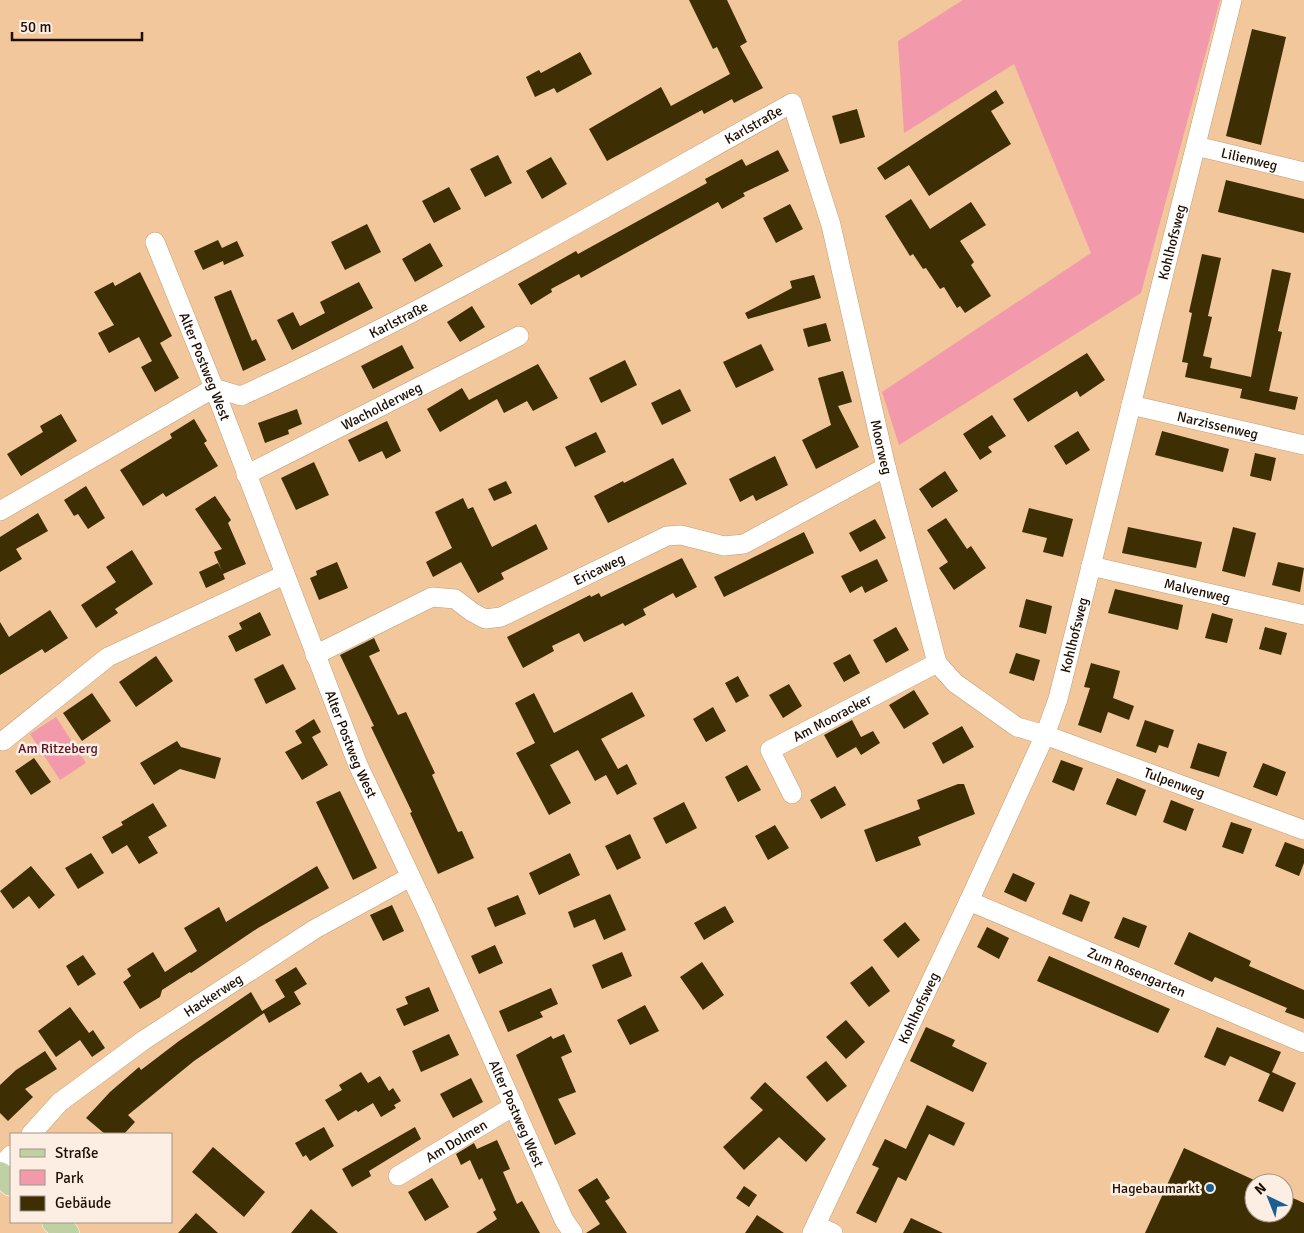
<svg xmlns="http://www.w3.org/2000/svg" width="1304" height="1233" viewBox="0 0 1304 1233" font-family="Signika,sans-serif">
	<rect width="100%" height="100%" fill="#f2c79c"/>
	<!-- green -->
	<path fill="#f299ac" d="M963,0H1220L1141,293L899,445L882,392L1091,253L1014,64L904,133L898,41Z
		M56,717L86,763L60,780L30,734Z"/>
	<!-- building -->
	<path fill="#3d2e04" d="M689,0H727L747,42L740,46L763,88L734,103L732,99L704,114L702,110L607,161L589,129L661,87L671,106L730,74L717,47L713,49Z
		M1252,29L1286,37L1261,145L1226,136Z
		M580,52L592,74L557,93L554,88L535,97L526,77L539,70L541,73Z
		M996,90L1004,103L991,111L1011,144L929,196L909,165L885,180L877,168Z
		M857,109L865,137L840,144L832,116Z
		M778,150L789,171L743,193L745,196L722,209L718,202L581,278L579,274L551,289L552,292L531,305L518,284L576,251L578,254L707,183L705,179L742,159L746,166Z
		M498,155L512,183L485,197L470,169Z
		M551,157L567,184L542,199L526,171Z
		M1226,180L1304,199V233L1218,212Z
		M449,187L461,209L434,223L422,201Z
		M911,199L930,229L971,202L986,225L960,241L974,262L971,265L991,296L965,313L960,306L957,308L944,287L940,289L926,268L923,269L913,254L910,256L885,216Z
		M790,204L803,229L776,243L763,218Z
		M367,224L381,252L345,270L331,242Z
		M218,240L222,248L237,241L244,256L224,265L223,261L203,270L194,251Z
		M430,243L443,266L415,282L402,259Z
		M1202,254L1221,258L1208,316L1212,317L1203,356L1212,358L1210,368L1251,377L1272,269L1291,273L1278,331L1282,332L1269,391L1298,397L1295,410L1240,398L1242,389L1185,377L1188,363L1182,362L1192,313L1189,312Z
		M140,272L172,336L160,343L179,378L155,392L141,367L152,361L139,337L109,353L98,333L114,325L94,292L113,282L115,286Z
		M814,275L821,298L748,319L745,313L792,288L790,281Z
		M359,282L373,308L292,350L277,320L293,312L300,326L325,313L320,302Z
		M231,290L252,341L256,339L266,360L243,371L214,297Z
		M472,306L485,327L460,342L447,322Z
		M826,323L831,341L808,347L803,329Z
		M761,344L774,370L736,388L723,362Z
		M402,345L414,368L373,389L361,366Z
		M1087,353L1105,380L1080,397L1077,391L1028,422L1013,399Z
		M625,360L637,385L601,403L589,378Z
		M538,364L558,398L533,411L527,401L504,413L497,399L440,432L427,409L462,388L469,400Z
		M843,371L852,402L838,406L859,447L816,469L802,440L831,425L818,378Z
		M680,389L691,411L662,425L651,403Z
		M297,409L302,424L288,430L289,434L265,443L258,423Z
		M61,414L77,441L21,476L7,454L43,432L40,426Z
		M992,415L1006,436L988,447L992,452L980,460L963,434Z
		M194,419L207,441L204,443L218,466L166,497L163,493L143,506L120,470L172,438L170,434Z
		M387,421L401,451L386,459L382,451L359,462L348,440Z
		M1078,431L1090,450L1066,465L1054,446Z
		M1162,431L1229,449L1223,472L1155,455Z
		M596,432L606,452L575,467L565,447Z
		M1255,453L1276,458L1271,481L1250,476Z
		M775,456L788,485L756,501L753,495L740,502L729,479Z
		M673,458L687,484L608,523L594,496L623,481L624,483Z
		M314,462L329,495L296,510L281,478Z
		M945,471L958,491L932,508L919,489Z
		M506,481L512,493L494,501L488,489Z
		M86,486L105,518L88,529L78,514L74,516L64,500Z
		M215,496L231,520L228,523L246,564L223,574L225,579L206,588L199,572L218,563L222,571L214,552L222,549L195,509Z
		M463,498L468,509L473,507L492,547L536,524L548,549L501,573L504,579L478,593L461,562L433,577L426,562L452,548L435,512Z
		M1029,508L1073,519L1063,557L1043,552L1047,538L1022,532Z
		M38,513L48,531L16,549L22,559L0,572V537Z
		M946,518L967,549L971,546L986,568L954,590L939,568L948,562L927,530Z
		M875,519L886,538L860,552L849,533Z
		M1128,527L1202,542L1196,568L1122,553Z
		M1233,527L1256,533L1245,577L1222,571Z
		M804,532L814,553L724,597L714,577Z
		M132,550L153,584L115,609L118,613L96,628L81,605L116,582L106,567Z
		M682,558L697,587L676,598L673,593L643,609L646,615L625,626L623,623L584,642L579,633L552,646L554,651L523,668L507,637L590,595L591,597L599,593L601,597Z
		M877,559L888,581L865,593L862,586L850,593L841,576Z
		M337,562L348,588L319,600L310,578L317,575L316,571Z
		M1278,562L1304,568L1300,592L1272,585Z
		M1115,589L1183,605L1178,630L1108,613Z
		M1026,599L1052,606L1046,634L1019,627Z
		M50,610L68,638L45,653L42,649L0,675V622L9,637Z
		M260,612L271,635L236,652L228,636L242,629L239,623Z
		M1212,613L1233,619L1227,643L1205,638Z
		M896,627L909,650L886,663L873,640Z
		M1265,627L1287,633L1281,655L1259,649Z
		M374,638L380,651L369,656L398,715L406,712L435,773L432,775L458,832L462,831L474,858L438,874L410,813L412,812L383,752L371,727L374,726L340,655Z
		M1016,653L1040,660L1034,681L1009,673Z
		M850,654L860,673L844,682L833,663Z
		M156,656L173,681L136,707L119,682Z
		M1091,663L1120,671L1113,698L1134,706L1129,720L1108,712L1101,733L1078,725L1090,688L1084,687Z
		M283,664L296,689L266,704L254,679Z
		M738,676L749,696L736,703L725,683Z
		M789,684L802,706L783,718L769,695Z
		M914,690L929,714L904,729L889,705Z
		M632,692L645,716L601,739L618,769L627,764L637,784L617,795L606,775L595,781L578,750L550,765L571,803L549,815L516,753L535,743L515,703L534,693L554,733Z
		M92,693L111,721L82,741L63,713Z
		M713,707L726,731L706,742L693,719Z
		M314,719L321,732L303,742L312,737L328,765L302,780L285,752L302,743L295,731Z
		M852,720L861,737L873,731L880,743L861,755L856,747L837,758L824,735Z
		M1145,720L1174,730L1168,748L1159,745L1156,753L1136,746Z
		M962,726L974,747L943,764L932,743Z
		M177,741L181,747L221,758L215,779L180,769L154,785L140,763Z
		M1198,743L1227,752L1219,777L1190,768Z
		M34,758L51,782L31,795L15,771Z
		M1061,760L1083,768L1074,791L1052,782Z
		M1263,763L1286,772L1277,796L1253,787Z
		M747,765L761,790L738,802L725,777Z
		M1117,778L1146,790L1136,816L1106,804Z
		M958,784H964L975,814L918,837L921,845L876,862L864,830L920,809L917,800Z
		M835,786L846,805L821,819L810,800Z
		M340,791L377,868L353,880L316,802Z
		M1171,800L1194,809L1186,831L1163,822Z
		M684,802L697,828L666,844L653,818Z
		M153,803L167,826L148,837L158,853L139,864L127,845L112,854L102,837L123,825L121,822Z
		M1231,822L1252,829L1243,854L1222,847Z
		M775,825L789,848L768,860L755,836Z
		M630,834L641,858L617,870L605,846Z
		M1285,842L1304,849V863L1299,876L1275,866Z
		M91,853L104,873L78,889L65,868Z
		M570,853L580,875L539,895L529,873Z
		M31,866L55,895L39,909L29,896L13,909L0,891Z
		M317,866L329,888L258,928L191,973L190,972L162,990L160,997L140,1009L123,982L131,976L127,969L153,952L165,972L197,951L184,928L219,907L226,922Z
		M1013,873L1035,883L1026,902L1004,892Z
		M610,894L626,930L604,940L595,919L574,928L568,912Z
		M1070,894L1090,902L1082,922L1062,914Z
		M518,895L526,914L495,927L487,908Z
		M392,905L404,931L383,941L370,915Z
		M725,906L734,922L704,940L694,923Z
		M1123,917L1147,926L1139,948L1114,938Z
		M905,922L920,940L898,958L883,940Z
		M987,927L1009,938L999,959L977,947Z
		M1189,932L1251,961L1249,966L1304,990V1019L1285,1012L1287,1008L1215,977L1212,982L1174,964Z
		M495,945L503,963L479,974L471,956Z
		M622,952L632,976L602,989L592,965Z
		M83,955L96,974L78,986L66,966Z
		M1049,956L1170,1009L1158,1033L1037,981Z
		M702,962L724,995L703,1010L680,977Z
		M872,966L890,991L869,1007L850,983Z
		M296,967L307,984L289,995L294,992L301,1004L269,1023L264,1013L194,1061L128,1115L135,1122L124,1134H105L86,1118L110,1092L139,1067L141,1070L179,1041L251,992L262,1011L285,997L275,980Z
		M429,987L439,1011L404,1026L396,1009L408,1004L405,997Z
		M551,988L558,1004L540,1012L543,1017L508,1032L499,1011Z
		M645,1005L659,1031L630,1045L617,1020Z
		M70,1007L89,1033L93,1030L105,1048L92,1057L80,1040L56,1057L38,1031Z
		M846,1020L865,1042L846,1059L826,1037Z
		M926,1027L955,1040L952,1046L987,1063L973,1092L910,1061Z
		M1217,1027L1281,1052L1272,1072L1296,1083L1283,1112L1258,1101L1270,1074L1230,1056L1225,1066L1204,1057Z
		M449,1034L459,1055L421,1072L412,1051Z
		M564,1034L572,1052L561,1057L576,1092L558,1099L576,1134L555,1145L516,1055L551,1036L553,1039Z
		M45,1051L57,1069L25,1089L33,1097L8,1121L0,1113V1085L16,1070Z
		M826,1061L847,1086L827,1102L806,1077Z
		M361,1072L368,1083L380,1076L389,1091L393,1088L401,1101L394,1105L396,1108L381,1117L373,1103L358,1112L356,1110L338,1121L325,1100L342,1090L339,1085Z
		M471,1078L483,1102L453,1118L440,1094Z
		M765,1082L826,1139L806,1162L779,1137L744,1170L723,1147L763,1110L750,1098Z
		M927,1105L965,1123L954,1146L929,1134L906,1181L898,1177L876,1223L856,1213L879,1168L872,1165L885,1139L906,1149Z
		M324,1127L334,1146L310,1161L306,1155L303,1157L295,1143Z
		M415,1127L421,1139L369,1171L371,1176L352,1187L342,1169Z
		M497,1140L510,1169L503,1172L517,1204L522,1201L540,1233H476L497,1219L493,1212L496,1210L482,1178L479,1180L470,1160L461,1165L456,1154L474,1143L477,1149Z
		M213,1147L265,1192L244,1217L192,1172Z
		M1184,1148L1254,1180V1213H1284V1194L1304,1203V1233H1145Z
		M432,1178L449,1207L425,1221L408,1192Z
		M597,1178L610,1198L605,1201L627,1233H586L600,1224L578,1190Z
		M744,1186L757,1195L749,1207L736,1198Z
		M311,1209L338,1233H291Z
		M196,1213L218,1233H178Z
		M757,1215L784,1233H745Z
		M911,1218L943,1233H903Z"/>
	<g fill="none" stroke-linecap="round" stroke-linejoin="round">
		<defs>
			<g id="minor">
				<path id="s1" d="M1196,146L1304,172"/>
				<path id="s2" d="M155,242L214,388L358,765L426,909L564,1220L573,1233"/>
				<path id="s3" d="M1131,405L1304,445"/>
				<path id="s4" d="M246,475L519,336"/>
				<path id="s5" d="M0,511L214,388L241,396C431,310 611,204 792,103L831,225L886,467L937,663L955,683L1017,727L1045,735L1304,830"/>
				<path id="s6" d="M1091,566L1304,615"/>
				<path id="s7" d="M315,655L432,597L455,599L472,612L485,619L501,617L667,536L681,535L724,546L744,544L886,467"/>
				<path d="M3,741L108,657L284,575"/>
				<path id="s8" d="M792,794L770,750L937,663"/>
				<path id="s9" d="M969,901L1304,1043"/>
				<path id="s10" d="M31,1134L60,1102L144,1040L315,929L410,877"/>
				<path d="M0,1167L11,1155"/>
				<path id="s11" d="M398,1176L514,1106"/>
				<path d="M816,1225L833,1233"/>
				<path id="s12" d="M812,1233L969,901L1045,735L1058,699L1232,0"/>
			</g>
			<path id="major" d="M0,1174L11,1184
				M54,1222L67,1233"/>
		</defs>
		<!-- minor casing -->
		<use href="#minor" stroke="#c49b71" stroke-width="20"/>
		<!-- major casing -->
		<use href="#major" stroke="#fff" stroke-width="25"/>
		<!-- minor -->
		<use href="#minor" stroke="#fff" stroke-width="19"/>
		<!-- major -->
		<use href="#major" stroke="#bfd1a3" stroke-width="24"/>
	</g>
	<!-- markers -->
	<circle fill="#1a5f94" stroke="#fceee2" stroke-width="2" cx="1210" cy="1188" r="5"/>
	<g text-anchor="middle" stroke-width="5" stroke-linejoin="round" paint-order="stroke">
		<!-- street labels -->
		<g font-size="14" fill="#1d0e01" stroke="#fceee2">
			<text dy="5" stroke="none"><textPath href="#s5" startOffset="855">Karlstraße</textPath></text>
			<text dy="5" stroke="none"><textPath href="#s1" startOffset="55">Lilienweg</textPath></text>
			<text dy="5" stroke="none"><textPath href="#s12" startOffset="1059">Kohlhofsweg</textPath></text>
			<text dy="5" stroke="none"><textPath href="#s5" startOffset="450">Karlstraße</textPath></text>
			<text dy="5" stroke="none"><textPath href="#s2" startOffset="134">Alter Postweg West</textPath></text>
			<text dy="5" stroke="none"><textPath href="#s4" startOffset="152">Wacholderweg</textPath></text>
			<text dy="5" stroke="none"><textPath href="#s3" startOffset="89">Narzissenweg</textPath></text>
			<text dy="5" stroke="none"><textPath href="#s5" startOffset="1255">Moorweg</textPath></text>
			<text dy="5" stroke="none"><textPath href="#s7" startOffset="315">Ericaweg</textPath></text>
			<text dy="5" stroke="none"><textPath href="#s6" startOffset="109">Malvenweg</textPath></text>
			<text dy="5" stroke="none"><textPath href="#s12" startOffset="654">Kohlhofsweg</textPath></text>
			<text dy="5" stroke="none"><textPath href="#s8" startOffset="119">Am Mooracker</textPath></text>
			<text dy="5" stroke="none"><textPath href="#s2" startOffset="539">Alter Postweg West</textPath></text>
			<text dy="5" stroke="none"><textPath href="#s5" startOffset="1748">Tulpenweg</textPath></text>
			<text dy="5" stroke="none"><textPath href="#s9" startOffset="182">Zum Rosengarten</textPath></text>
			<text dy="5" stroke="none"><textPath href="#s10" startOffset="230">Hackerweg</textPath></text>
			<text dy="5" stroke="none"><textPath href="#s12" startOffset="249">Kohlhofsweg</textPath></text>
			<text dy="5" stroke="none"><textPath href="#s2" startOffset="944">Alter Postweg West</textPath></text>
			<text dy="5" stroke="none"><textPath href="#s11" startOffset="68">Am Dolmen</textPath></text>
		</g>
		<!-- park labels -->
		<g font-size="14" fill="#590f28" stroke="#fceee2">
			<text x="58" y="753">Am Ritzeberg</text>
		</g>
		<!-- poi labels -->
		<g font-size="14" fill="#1d0e01" stroke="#fceee2" text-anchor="end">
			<text x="1200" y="1193">Hagebaumarkt</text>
		</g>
	</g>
	<!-- legend -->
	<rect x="10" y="1133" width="162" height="90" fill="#fceee2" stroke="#a39488"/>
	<rect x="20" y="1149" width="25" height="8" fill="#bfd1a3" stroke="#a39488"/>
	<text x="55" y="1158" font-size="15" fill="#1d0e01">Straße</text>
	<rect x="20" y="1170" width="25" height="15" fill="#f299ac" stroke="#a39488"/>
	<text x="55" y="1183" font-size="15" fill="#1d0e01">Park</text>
	<rect x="20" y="1196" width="25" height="15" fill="#3d2e04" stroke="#a39488"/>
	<text x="55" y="1208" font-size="15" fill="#1d0e01">Gebäude</text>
	<!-- north arrow -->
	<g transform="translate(1269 1198) rotate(317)"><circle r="24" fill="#fceee2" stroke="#a39488"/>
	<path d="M0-4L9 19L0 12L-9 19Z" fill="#1a5f94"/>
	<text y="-8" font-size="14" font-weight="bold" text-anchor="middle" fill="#1d0e01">N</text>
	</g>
	<!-- scale -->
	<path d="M12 32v8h130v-8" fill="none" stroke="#1d0e01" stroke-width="2.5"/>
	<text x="20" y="32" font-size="15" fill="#1d0e01" stroke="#fceee2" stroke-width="4" paint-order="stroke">50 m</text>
</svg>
